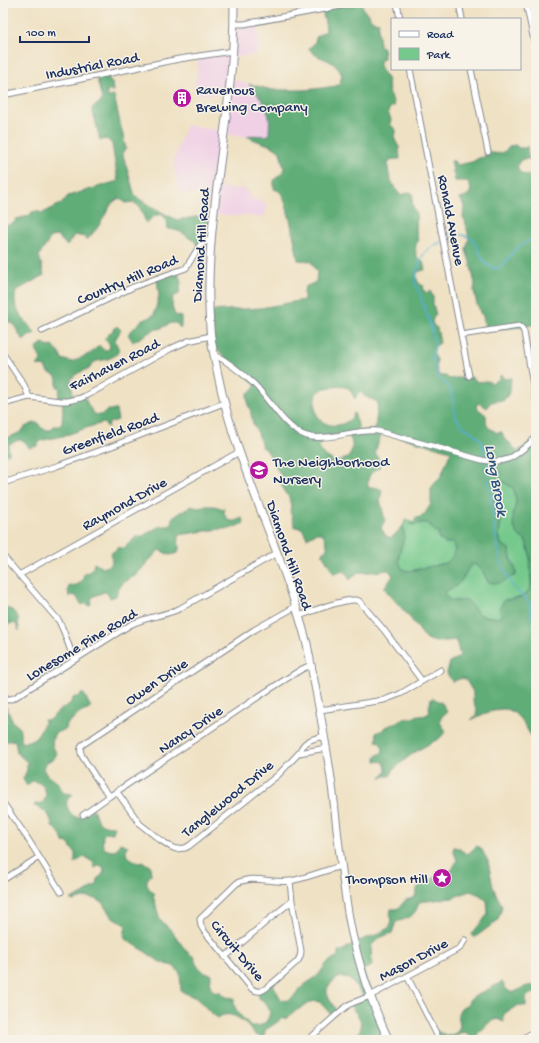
<svg xmlns="http://www.w3.org/2000/svg" width="539" height="1043" viewBox="0 0 539 1043" font-family="'Gochi Hand',sans-serif">
	<rect width="100%" height="100%" fill="#f7f3e8"/>
	<filter id="ink" filterUnits="userSpaceOnUse"><feTurbulence type="fractalNoise" baseFrequency=".025" numOctaves="2"/><feDisplacementMap in="SourceGraphic" scale="8" xChannelSelector="R" yChannelSelector="G"/><feConvolveMatrix kernelMatrix="1 2 1 2 8 2 1 2 1" color-interpolation-filters="sRGB"/></filter>
	<filter id="wash" filterUnits="userSpaceOnUse"><feTurbulence type="fractalNoise" baseFrequency=".012" numOctaves="4" result="noise"/><feDisplacementMap in="SourceGraphic" scale="16" xChannelSelector="R" yChannelSelector="G"/><feGaussianBlur stdDeviation="0.9" result="paint"/><feColorMatrix in="noise" values="0 0 0 0 0 0 0 0 0 0 0 0 0 0 0 0 0 1.4 0 .05"/><feComposite in="paint" operator="in"/></filter>
	<g filter="url(#wash)">
		<rect width="100%" height="100%" fill="#efe1c3"/>
		<!-- built -->
		<path fill="#f0d0e5" d="M256,21L258,30L256,32L258,34V43L260,46L256,54L250,55L233,58L231,79L249,84L259,96L269,115V135L263,136L252,135L248,136L249,137L226,134L217,187L238,189L245,188L251,198L266,203L267,208L264,216L258,218L247,215L232,216L213,214L215,198L202,196V195L181,193L180,192L173,164L180,141L186,125L222,131L227,95L194,94L198,65V55L233,49V32Z"/>
		<!-- green -->
		<path fill="#75c98c" stroke="#487c75" d="M505,482L514,488L516,503L513,514L519,536L526,541L530,554L531,586L527,593L522,597L504,600L501,608V616L499,618L483,616L478,613L467,600C456,601 448,604 444,592C448,589 453,588 456,586C464,580 466,570 472,564C482,566 484,574 488,582L506,579L516,575C514,565 511,558 509,549L501,544L499,535L501,521L496,511L495,498L496,491L499,484Z
			M406,519L411,522L412,525C418,524 423,522 428,523L435,531L452,542L455,549L453,557L446,563L410,571L403,570C402,567 399,564 399,561C397,547 408,543 403,526Z"/>
		<!-- forest -->
		<path fill="#60ad78" stroke="#3e6e6b" fill-rule="evenodd" d="M348,3H362C363,8 364,13 369,14L370,18L373,21L379,22L378,30L380,45L383,48L384,58L380,61C379,72 385,72 388,81C389,84 388,88 389,91C391,96 393,100 394,106C386,109 388,113 391,119L390,124L396,130V133L394,137L396,142L399,147L400,159C397,159 392,159 390,160C386,164 389,178 392,182C394,187 396,188 398,193L402,195L411,192L413,195C411,201 413,209 417,214L416,229L418,242L416,244C415,252 415,258 423,261L425,270C423,270 420,271 418,272C414,278 419,285 424,286L423,288L424,291L427,293L430,291L433,296V304L436,315C432,319 431,321 434,326L437,328L440,343L435,346C433,352 433,355 437,359C436,366 436,371 440,376H446L448,378L450,379L469,376L478,382L487,381L492,383L498,380L501,375C503,379 506,379 511,378L510,392L503,401C496,400 489,401 487,408L480,403L476,405L477,408L486,415C487,430 486,425 497,433L502,432L505,440L510,443L517,452L536,438V749C533,743 531,735 527,729C523,722 513,708 504,709C493,709 481,715 471,720L476,715L477,710L473,702V692L466,680L462,678L452,682L447,673L450,662L460,656L456,640L436,642L426,639L411,619L384,588L393,576L389,570C378,571 368,573 358,572L350,580L346,572L342,571L334,574L322,553C324,552 326,550 327,549C328,544 325,537 322,533H316L307,538L302,528L295,527L290,511L291,507L289,497L285,493L283,488L280,483L281,481V476L266,449L262,447L258,433L253,424L250,408L248,406V403L247,394L256,386L239,368L228,361L215,348L210,311L261,308L304,300V291L305,287L316,282L317,272L311,261L298,260C296,248 287,198 280,192C278,190 276,190 274,189V180L282,173L284,168L280,152C271,143 258,143 247,136C255,134 261,137 269,135C269,129 270,122 269,116C266,104 256,92 249,84L272,90H303L315,89L336,86L340,82L342,75C339,70 336,65 331,62C323,57 314,57 309,48L314,44L317,36L326,31V28L322,9ZM341,386L349,388L353,395L355,399L358,393L360,392L363,394L364,396L378,402L375,430L359,431L357,421L354,413C347,430 320,429 316,412C314,406 316,399 317,393L325,388ZM382,432L451,451L441,476L431,488V504L424,515L415,519L411,523L412,525C418,524 423,522 428,523L435,531L438,532L439,539L445,543H452L455,549L452,557L446,563L410,571L403,570C402,567 399,564 399,561C397,547 408,543 403,526L391,538L386,536L381,528L385,520L380,500L382,490C379,488 372,486 368,488C367,476 370,472 380,467L378,463L379,461L375,452ZM348,433C353,444 354,447 348,458L335,462L324,455L319,448L321,437ZM502,483H505L514,489L516,503L513,514V522L514,528L519,536L526,541L530,554L531,586L527,593L522,597L504,600L499,610L502,614L499,618L483,616L478,613L467,600C456,601 448,604 444,592C449,589 455,588 459,583C465,577 466,570 472,564C482,566 484,574 488,582C503,586 503,580 516,575C516,566 513,566 511,559C510,556 510,552 509,549L501,544L499,535L501,521L496,511L495,498L496,491L499,484Z
			M107,72L110,82L112,83L113,91H107V97L114,96L126,149L123,151V155L135,196L150,206L177,220L202,216L206,218L213,217L211,241L198,246C198,246 195,241 194,241C193,239 190,239 189,238C183,232 177,230 168,229L167,220L161,214L154,216L146,223C142,213 140,199 126,203L119,198L112,203L98,227L87,240L85,237L74,235L67,246L58,236L50,237L47,244L39,255L44,275L16,291C11,309 25,320 35,333L24,339H22L13,323L7,322V317L5,313L6,309L3,301V228L4,226L14,223L16,219L29,216L32,212L37,211L41,213L45,212L62,203L68,196L118,181L112,144L107,139L100,140L92,108L101,102L102,100L96,75Z
			M516,145L518,148H525L527,146L528,156L530,159C528,159 524,159 523,159C514,163 517,175 528,175L529,178L532,180C531,187 532,189 536,194V324L521,327L485,330L483,316L480,313L479,308L477,305L474,290L475,284L470,262L466,250L469,238L465,220L463,218L464,206L460,198C467,196 469,196 471,189L467,181H455L451,161H454L457,165L472,162L479,158L484,157L488,151C495,156 506,153 510,146Z
			M177,270L181,282L179,294L173,297L172,307L175,315L181,317V328H180L176,323H171L159,329H155L133,342L128,334L141,321L154,315L159,296L157,277Z
			M117,326L121,330L116,338L115,341L119,350L116,355C112,357 107,360 103,360C97,361 93,361 90,368C85,370 71,375 71,381C71,386 73,393 74,398L84,395L87,403L94,414L101,415L109,410H116L118,420L109,423L108,427L103,423C89,426 77,432 63,436C56,438 48,438 41,441C38,443 39,443 37,446L29,448C23,436 18,440 8,445L9,454H3V435L8,438L21,432L25,427L34,423H38C41,429 45,430 51,430L54,426H59L62,423L63,411L62,400L58,399L60,388L57,387V380L56,376L48,372L45,367L37,365L40,362L41,359L36,350L41,344L44,343C46,347 49,347 53,346C57,351 59,352 62,359L72,362L91,353L99,345C101,348 103,350 107,350L110,347L109,343L104,339Z
			M191,506L198,508L206,506H214L224,509V514L229,521H235L242,518L244,523L230,529H220L178,535L179,548L178,553L170,555L159,550L135,576L125,581L118,589L116,596L110,598L107,593L104,592L92,597L91,604L89,606L86,603L82,605L76,596L72,595L69,597L68,590L69,585C78,587 83,582 84,574L89,572L93,569L94,563L103,568L112,564L111,553L116,550L117,547L120,548H124L136,537H141L160,526H170L172,523V518Z
			M3,604L6,608L12,610L18,617L19,631L16,624L12,623L3,626Z
			M81,694H84C87,698 87,702 91,707C88,711 86,710 82,712C77,715 72,720 67,724L66,729L55,733C51,740 51,747 57,753L54,759C48,761 46,762 43,768C46,777 52,777 58,783C60,785 61,790 63,793L72,794V796L67,800C66,804 67,808 70,812C77,823 86,814 93,808C97,821 99,826 115,826L113,833L106,832L103,835C102,846 102,850 114,851L117,849L120,843L128,846C124,853 126,856 132,859C137,862 138,864 144,862L146,864L150,865L151,875C143,883 148,888 155,894L153,897L155,901L157,910L160,920L172,931L186,951L194,957L196,964L205,973L211,974C211,984 207,992 221,992L226,997L234,998C232,1011 243,1017 251,1026C254,1026 256,1026 258,1026C268,1024 273,1012 267,1005C265,1002 261,1000 259,998L258,989L263,987L272,982L281,1000C293,1003 295,992 303,986C309,981 315,979 320,973C323,969 326,963 330,961C332,959 335,958 338,956V951H342L355,942L376,935L390,927C392,921 389,915 391,909C402,910 400,904 406,900C410,898 412,900 415,896C417,893 416,888 420,885C422,883 425,883 428,882C431,880 433,878 436,877C449,872 451,874 457,860L453,850L454,847C458,847 462,851 467,854L469,853L477,846L481,848L488,861L493,887L502,907L498,920L493,924L474,938L471,935L488,914L487,901L480,895L470,891L452,898L419,902C415,917 409,918 396,922L392,933L379,938L371,946L372,966L363,970L385,1033L375,1036L374,1038L364,1040H350L353,1036L356,1037C357,1033 360,1031 361,1028C364,1020 353,1010 349,1004L363,996C359,991 355,983 349,979C342,973 329,982 327,990C326,996 334,1007 338,1012L332,1016L320,1002C310,1000 309,1003 301,1008C294,1012 294,1010 288,1018L281,1019L276,1023L265,1030L264,1037C262,1037 260,1037 258,1036C252,1034 249,1026 244,1022C237,1016 226,1011 218,1018L210,1012L198,999L181,991L180,973L173,966L160,962L137,946L126,940L124,936L126,925L111,916L103,903L96,899L88,897L72,901L70,899C82,897 87,890 97,885L98,878L101,876L104,872L103,867L100,865L95,868L93,862L84,857L74,863L75,860V853L68,843L63,842C61,836 59,829 52,827C52,816 45,809 34,806L35,804L43,803C49,793 44,782 32,781L27,786L23,779L27,770V762L17,753L15,740L3,742V706H6L13,722L19,727L22,743L35,739L44,724V720H49L61,709L71,703L72,699L75,697H79Z
			M433,698L442,703L447,712L443,715L440,720L441,724L446,731L440,738L420,749L407,758L394,769L390,776H385L381,778L382,776C388,772 386,768 384,762L376,761V756L382,753L383,749L380,742L376,741L377,738L376,733L383,730L386,727L402,720L406,718H413L418,715L423,716L428,714L430,711L429,707L430,704L431,699Z
			M502,982C512,1001 516,988 528,986C530,985 532,986 535,986L536,984V993L530,994L526,998V1006L519,1005L508,1011L504,1014L503,1017L504,1022L497,1019C491,1021 489,1022 486,1026C481,1032 475,1032 478,1040H472C467,1026 456,1035 449,1040L437,1039L436,1030C442,1034 450,1038 457,1032C459,1030 459,1028 460,1026L458,1013C462,1006 466,1008 470,999Z"/>
		<g fill="none" stroke-linecap="round" stroke-linejoin="round">
			<!-- stream -->
			<path stroke="#55afd2" stroke-width="1.5" d="M444,240C459,233 459,233 473,239L481,256L487,265L496,269C507,265 510,254 518,247C521,244 525,245 529,240L536,242
				M441,242L433,246L425,252L419,263L415,283L419,292L429,320L435,346L432,358L435,363L437,376L446,384L451,390L456,417L463,427L471,431L481,440L486,459
				M486,462L491,499L494,527L501,563L512,586L526,599L529,603L531,616L536,627"/>
		</g>
	</g>
	<g filter="url(#ink)">
		<g fill="none" stroke-linecap="round" stroke-linejoin="round">
			<defs>
				<path id="minor" d="M397,3L400,19
					M459,3L462,19
					M526,3L536,50
					M234,24H244L357,3
					M410,69L469,376
					M471,69L488,152
					M3,95L179,59L233,51
					M42,331L133,287L186,268L200,245L211,239
					M461,335L519,326L522,328L524,332L533,385L536,400
					M3,354L24,385L29,397
					M214,354C228,362 241,372 253,383C270,399 286,433 311,437C333,440 355,429 378,431L482,460C510,465 515,455 536,438
					M3,404L29,397L60,401H67L81,398L93,392L170,349L188,341L211,336
					M3,483L57,466L107,448L224,403
					M3,556L59,621L64,632L74,660
					M19,575L239,452
					M299,616C310,612 350,596 359,601L384,630L422,681
					M3,692L7,700
					M3,701L14,698L130,625C146,617 163,616 179,609L277,553
					M320,710L384,700L400,694L441,670
					M299,753C304,740 312,739 324,736
					M117,792L140,824L159,839L171,847L176,849L185,848L189,846L278,775L299,753L326,748
					M110,796L102,787L82,756C80,751 80,749 82,745L254,630L295,607
					M3,803L26,836L61,892
					M83,815L110,796L267,691L302,669L311,665
					M3,880L39,857
					M290,881L292,901L301,951C301,956 300,958 297,962C289,968 268,989 261,991C257,992 255,991 252,989L204,931L201,926L200,919L237,883C255,874 272,884 290,881C307,878 325,870 342,866
					M225,957L267,921L292,901
					M407,976L437,1035
					M308,1040L342,1010L350,1004L370,996L460,948L465,940
					M520,1040L536,1031"/>
				<path id="major" d="M234,3C234,30 233,57 230,83C222,164 204,245 210,328C211,344 215,359 218,375C237,468 283,552 307,644C310,660 313,675 316,691C323,728 330,765 334,802C339,846 343,891 352,934C356,950 360,965 365,981C372,1001 379,1021 389,1040"/>
			</defs>
			<!-- minor casing -->
			<use href="#minor" stroke="#858890" stroke-width="7"/>
			<!-- major casing -->
			<use href="#major" stroke="#858890" stroke-width="9"/>
			<!-- minor -->
			<use href="#minor" stroke="#fff" stroke-width="5"/>
			<!-- major -->
			<use href="#major" stroke="#fff" stroke-width="7"/>
		</g>
	</g>
	<!-- icons -->
	<defs>
		<symbol id="building-disc" viewBox="-11 -11 22 22"><circle r="9.5" fill="#b5179e" stroke="#f7f3e8"/><path d="M-4-6H4V6H1V3H-1V6H-4ZM-2.5-4.3h1.7v1.8h-1.7ZM.8-4.3h1.7v1.8H.8ZM-2.5-1h1.7V.8h-1.7ZM.8-1h1.7V.8H.8Z" fill="#fff"/></symbol>
		<symbol id="school-disc" viewBox="-11 -11 22 22"><circle r="9.5" fill="#b5179e" stroke="#f7f3e8"/><path d="M0-5L7-2L0 1L-7-2ZM-4 1L0 2.5L4 1V4Q0 6-4 4Z" fill="#fff"/></symbol>
		<symbol id="sight-disc" viewBox="-11 -11 22 22"><circle r="9.5" fill="#b5179e" stroke="#f7f3e8"/><path d="M0-6L1.8-2.2L6-1.7L2.9 1.2L3.7 5.4L0 3.3L-3.7 5.4L-2.9 1.2L-6-1.7L-1.8-2.2Z" fill="#fff"/></symbol>
	</defs>
	<g fill-rule="evenodd">
		<use href="#building-disc" x="171" y="87" width="22" height="22"/>
		<use href="#school-disc" x="248" y="459" width="22" height="22"/>
		<use href="#sight-disc" x="431" y="867" width="22" height="22"/>
	</g>
	<g text-anchor="middle" stroke-width="3" stroke-linejoin="round" paint-order="stroke">
		<!-- street labels -->
		<g font-size="15" fill="#1b2f5e" stroke="#f7f3e8">
			<text transform="translate(92 65) rotate(-11)" y="5">Industrial Road</text>
			<text transform="translate(452 220) rotate(79)" y="5">Ronald Avenue</text>
			<text transform="translate(200 245) rotate(-86)" y="5">Diamond Hill Road</text>
			<text transform="translate(127 279) rotate(-23)" y="5">Country Hill Road</text>
			<text transform="translate(114 364) rotate(-27)" y="5">Fairhaven Road</text>
			<text transform="translate(110 433) rotate(-20)" y="5">Greenfield Road</text>
			<text transform="translate(124 503) rotate(-29)" y="5">Raymond Drive</text>
			<text transform="translate(290 555) rotate(71)" y="5">Diamond Hill Road</text>
			<text transform="translate(81 644) rotate(-31)" y="5">Lonesome Pine Road</text>
			<text transform="translate(156 681) rotate(-34)" y="5">Owen Drive</text>
			<text transform="translate(190 729) rotate(-34)" y="5">Nancy Drive</text>
			<text transform="translate(227 798) rotate(-39)" y="5">Tanglewood Drive</text>
			<text transform="translate(238 950) rotate(50)" y="5">Circuit Drive</text>
			<text transform="translate(413 959) rotate(-28)" y="5">Mason Drive</text>
		</g>
		<!-- poi labels -->
		<g font-size="15" fill="#1b2f5e" stroke="#f7f3e8" text-anchor="start">
			<text x="196" y="94">Ravenous<tspan x="196" dy="17">Brewing Company</tspan></text>
			<text x="273" y="466">The Neighborhood<tspan x="273" dy="17">Nursery</tspan></text>
			<text x="428" y="883" text-anchor="end">Thompson Hill</text>
		</g>
		<!-- water labels -->
		<g font-size="16" font-style="italic" fill="#2c5581" stroke="#f7f3e8">
			<text transform="translate(498 480) rotate(80)" y="6">Long Brook</text>
		</g>
	</g>
	<!-- margin -->
	<rect width="539" height="1043" fill="none" stroke="#f7f3e8" stroke-width="16"/>
	<!-- legend -->
	<rect x="391" y="18" width="130" height="52" fill="#f7f3e8" stroke="#9fa5b1"/>
	<rect x="399" y="31" width="20" height="6" fill="#ffffff" stroke="#9fa5b1"/>
	<text x="427" y="38" font-size="12" fill="#1b2f5e">Road</text>
	<rect x="399" y="48" width="20" height="12" fill="#75c98c" stroke="#9fa5b1"/>
	<text x="427" y="58" font-size="12" fill="#1b2f5e">Park</text>
	<!-- scale -->
	<path d="M20 36v6h69v-6" fill="none" stroke="#1b2f5e" stroke-width="2"/>
	<text x="26" y="36" font-size="12" fill="#1b2f5e" stroke="#f7f3e8" stroke-width="3" paint-order="stroke">100 m</text>
</svg>
